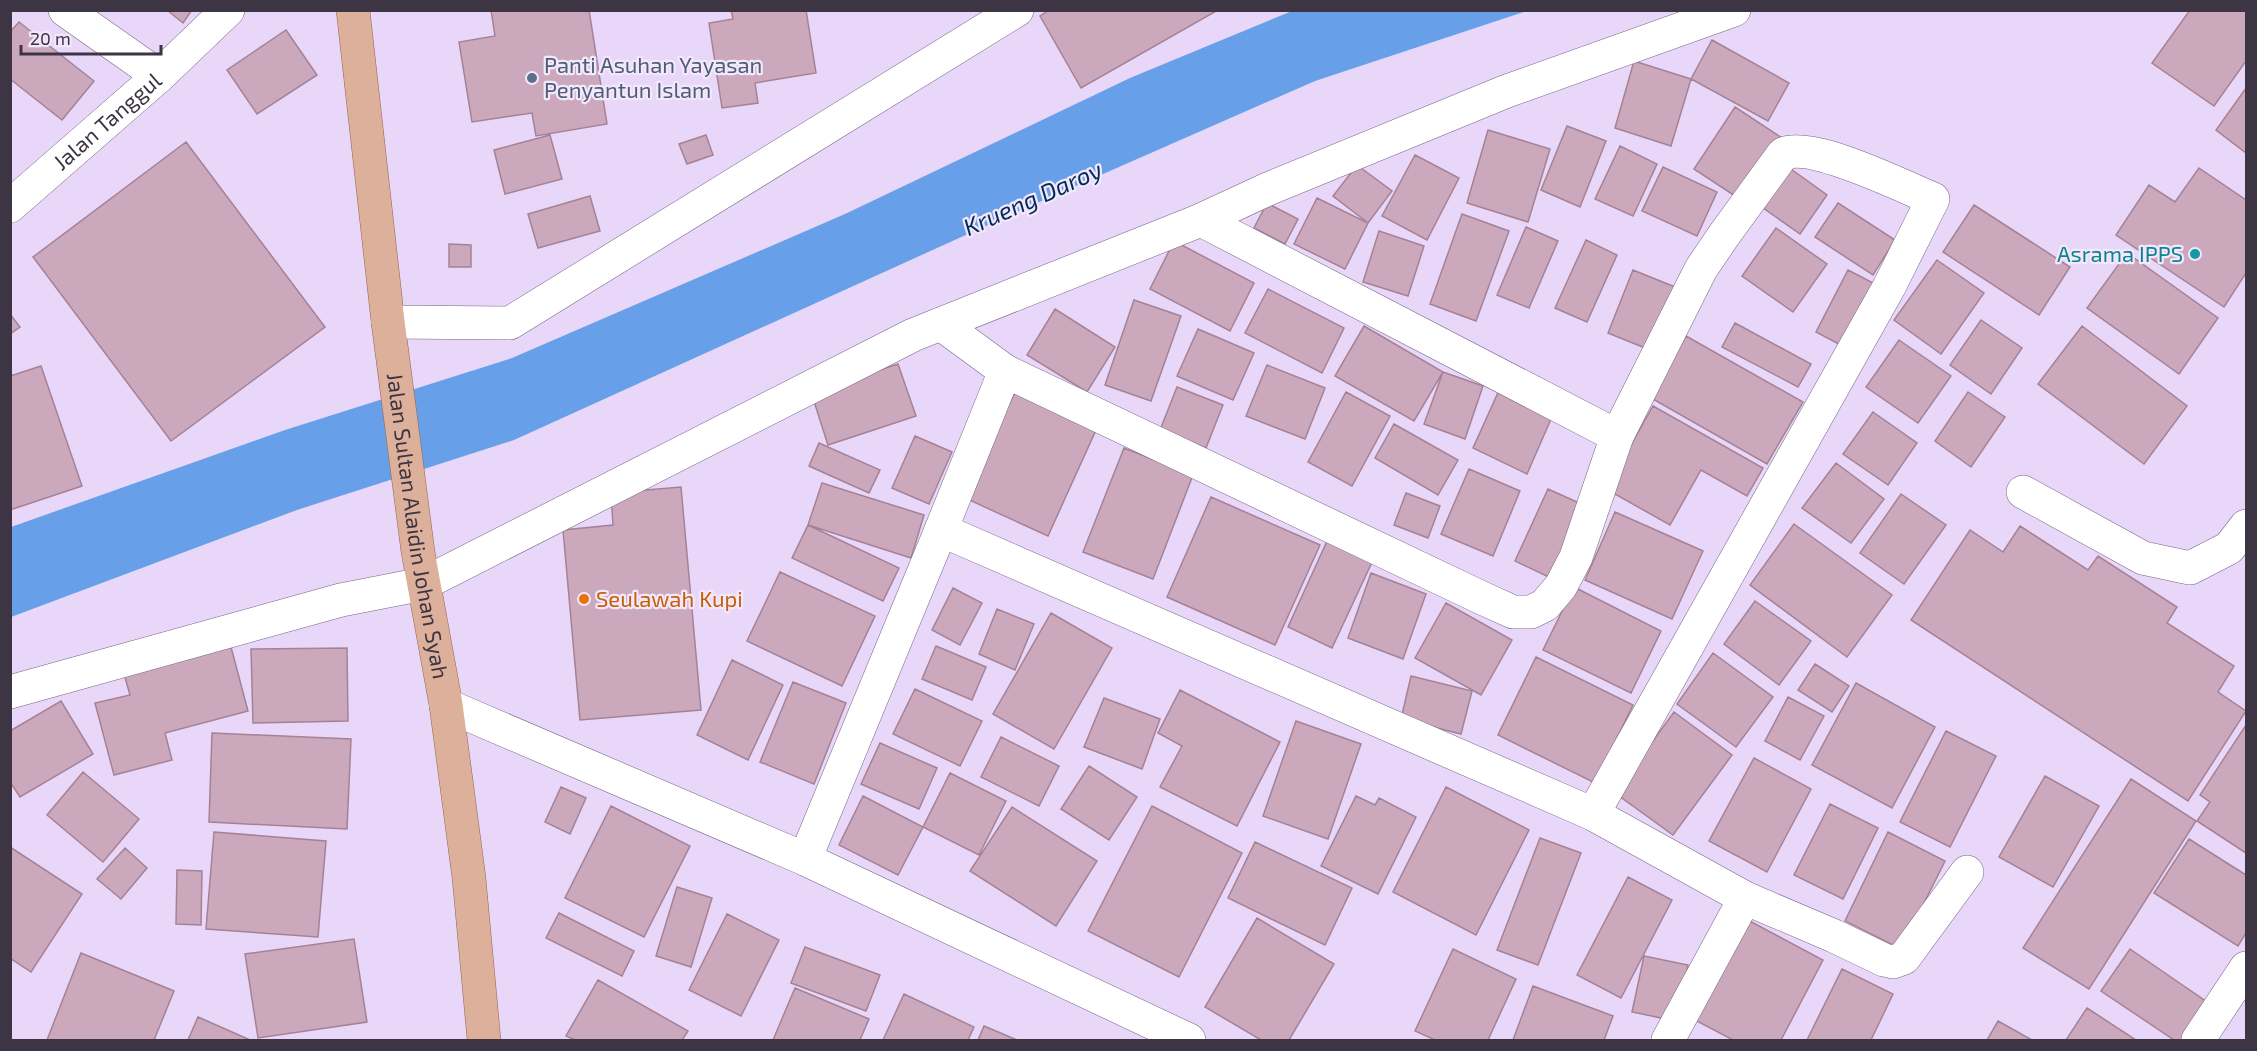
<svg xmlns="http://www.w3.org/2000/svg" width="2257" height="1051" viewBox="0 0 2257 1051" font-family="'Exo 2',sans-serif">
	<rect width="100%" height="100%" fill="#e9d7f9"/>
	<!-- water -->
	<path fill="#67a0e8" d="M1292,11H1527L1315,81L1012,214L514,440L297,510L11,617V527L285,430L512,358L845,214L1130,78Z"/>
	<!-- building -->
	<path fill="#cca8bd" stroke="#a48296" stroke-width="1.5" d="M167,10H192L183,23Z
		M491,10H589L607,124L536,136L532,113L472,122L459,42L495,36Z
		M731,10H806L816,73L755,83L758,103L722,108L709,23L733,19Z
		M1049,10H1218L1081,88L1040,16Z
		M2190,10H2246V61L2214,106L2152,63Z
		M19,22L94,81L62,120L10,79V32Z
		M286,30L317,75L257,114L227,70Z
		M1712,40L1789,83L1768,121L1691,79Z
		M1634,61L1691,79L1671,146L1615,128Z
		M2246,88V153L2216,130Z
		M1735,107L1782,138L1741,200L1694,169Z
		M1567,126L1606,141L1580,207L1541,190Z
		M1488,130L1550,149L1528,222L1467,203Z
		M550,135L562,179L505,194L494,150Z
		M706,135L713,155L687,164L679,144Z
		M186,142L325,327L171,441L33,257Z
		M1620,146L1657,164L1633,216L1595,199Z
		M1415,155L1459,178L1427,240L1382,216Z
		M1784,164L1827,195L1800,234L1756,203Z
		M1357,165L1392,191L1368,223L1333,196Z
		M1663,167L1717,192L1697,236L1642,211Z
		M2199,168L2246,200V273L2224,307L2116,235L2149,185L2175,202Z
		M590,196L600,231L538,248L528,214Z
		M1317,198L1368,223L1345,269L1294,244Z
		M1267,203L1298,219L1285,244L1254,228Z
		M1838,203L1895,240L1873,275L1815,237Z
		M1974,205L2070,267L2039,315L1943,252Z
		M1462,214L1509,231L1476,321L1430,304Z
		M1526,227L1558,241L1529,308L1497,295Z
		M1776,228L1827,264L1793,312L1742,276Z
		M1379,231L1424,246L1408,296L1363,282Z
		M1586,240L1617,255L1587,322L1555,308Z
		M1174,241L1254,283L1230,331L1150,289Z
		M449,244L471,245V267H449Z
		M2127,253L2218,318L2179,374L2087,308Z
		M1937,260L1984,293L1941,354L1894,320Z
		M1633,270L1675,287L1650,350L1608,333Z
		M1848,270L1881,287L1848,349L1816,332Z
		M1268,289L1344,328L1322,373L1245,333Z
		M1134,300L1181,316L1151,401L1105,385Z
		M1055,309L1115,347L1087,392L1027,355Z
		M10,314L20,327L10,334Z
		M1981,320L2022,348L1991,394L1950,365Z
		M1735,323L1811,364L1798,387L1722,347Z
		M1364,326L1443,372L1414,421L1335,376Z
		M2082,326L2187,406L2144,464L2038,384Z
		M1198,329L1254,353L1233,400L1177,376Z
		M1686,336L1803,402L1767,464L1651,398Z
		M1899,340L1951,376L1918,423L1866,387Z
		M898,364L916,416L828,445L811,392Z
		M1267,365L1325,388L1305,439L1246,416Z
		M41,366L82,486L10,510V376Z
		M1443,372L1483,386L1465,439L1424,424Z
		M1501,386L1555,410L1527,474L1473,448Z
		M1177,387L1223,405L1206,448L1160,430Z
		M1015,392L1096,430L1048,536L965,498Z
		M1346,392L1390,416L1352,486L1308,462Z
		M1968,392L2005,417L1971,467L1935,441Z
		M1653,406L1763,468L1747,496L1701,470L1670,525L1606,489Z
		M1873,412L1917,443L1888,485L1843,454Z
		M1394,424L1458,460L1438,495L1375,458Z
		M915,436L952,452L929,504L892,488Z
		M819,443L880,470L869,493L809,466Z
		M1124,448L1193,475L1153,579L1083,552Z
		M1836,463L1884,499L1851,543L1802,508Z
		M1469,469L1520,491L1493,556L1441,534Z
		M822,483L924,515L911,558L808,525Z
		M681,487L701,710L580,720L563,530L613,525L611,493Z
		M1548,489L1588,507L1555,580L1515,561Z
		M1406,493L1440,506L1428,538L1394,525Z
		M1901,494L1946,525L1904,584L1860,553Z
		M1211,497L1320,545L1275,645L1167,597Z
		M1615,512L1703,551L1672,619L1585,580Z
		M1794,524L1892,595L1847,657L1750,585Z
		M808,525L899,568L883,601L792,558Z
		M2020,526L2088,570L2098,556L2177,607L2167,623L2234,666L2218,692L2246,711L2188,801L1911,620L1970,530L2003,552Z
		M1328,539L1373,560L1332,648L1288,627Z
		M780,572L875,616L842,686L747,641Z
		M1371,573L1426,594L1403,659L1348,638Z
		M1574,587L1661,631L1631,693L1543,650Z
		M953,588L982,603L960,645L932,630Z
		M1755,601L1811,641L1779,685L1724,644Z
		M1446,603L1512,640L1481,695L1415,658Z
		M997,609L1034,624L1015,670L979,654Z
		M1051,613L1112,648L1054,749L993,714Z
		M936,646L986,667L972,700L922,679Z
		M231,647L248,711L165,733L172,760L114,775L95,703L130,695L124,674Z
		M347,648L348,721L253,723L251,649Z
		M1713,653L1773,697L1736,747L1677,704Z
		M1536,657L1633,705L1595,783L1498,735Z
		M732,660L783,685L748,760L697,735Z
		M1815,664L1849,686L1832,712L1798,690Z
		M1411,676L1472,691L1461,734L1401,719Z
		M793,682L846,703L814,784L760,762Z
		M1856,683L1935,727L1892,808L1812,765Z
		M915,689L982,721L960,766L893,734Z
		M1180,690L1280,742L1237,826L1160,787L1182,746L1158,733Z
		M1788,697L1824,716L1800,760L1765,741Z
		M1104,698L1160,719L1142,769L1084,747Z
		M61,701L93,754L20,797L10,782V731Z
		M1674,712L1732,755L1673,835L1615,793Z
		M1296,721L1361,744L1328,839L1263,816Z
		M2246,725V853L2197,821L2210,802L2200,795Z
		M1946,731L1996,756L1950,847L1900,822Z
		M212,733L351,739L347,829L209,822Z
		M1001,737L1059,766L1039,806L981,777Z
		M880,743L937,768L919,809L861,784Z
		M1754,758L1811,789L1767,872L1709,841Z
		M1089,766L1137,797L1109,840L1061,809Z
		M83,772L139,819L103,862L47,815Z
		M950,773L1006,801L979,855L923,827Z
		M2045,776L2099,806L2053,887L1999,857Z
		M2131,779L2196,821L2089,989L2023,948Z
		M561,787L586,798L570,834L545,822Z
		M1446,787L1529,830L1476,935L1393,892Z
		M863,796L923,827L898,875L839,845Z
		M1356,796L1375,805L1379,798L1416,817L1378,894L1321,866Z
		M1830,804L1878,828L1843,899L1794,875Z
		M611,806L690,846L644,937L565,898Z
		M1152,806L1242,853L1179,977L1088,931Z
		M1012,807L1097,861L1056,926L970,871Z
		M214,832L326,841L318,937L206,929Z
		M1888,832L1945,861L1901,949L1845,921Z
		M1540,838L1581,853L1538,965L1497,950Z
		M2189,839L2246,875V933L2238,946L2154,893Z
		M1255,842L1352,888L1325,945L1228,898Z
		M10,847L82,894L31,972L10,958Z
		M125,848L147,868L121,899L97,879Z
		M177,870L202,871L201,925L176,924Z
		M1628,877L1672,900L1621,998L1577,975Z
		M677,887L712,898L691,967L656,956Z
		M559,913L634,951L622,976L546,938Z
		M727,914L779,940L741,1016L689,990Z
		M1257,918L1334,964L1289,1040H1261L1205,1007Z
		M1744,918L1823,960L1781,1040H1733L1691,1018Z
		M354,939L367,1022L258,1038L245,954Z
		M805,947L880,975L866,1011L791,983Z
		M1453,949L1516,979L1488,1040H1435L1415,1031Z
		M2130,949L2210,1004L2185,1040H2174L2101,991Z
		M81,953L174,991L154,1040H47Z
		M1644,956L1688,965L1676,1021L1632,1012Z
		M1842,969L1893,994L1871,1040H1807Z
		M598,980L688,1031L682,1040H575L566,1036Z
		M1533,986L1613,1016L1604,1040H1513Z
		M795,988L869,1019L860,1040H773Z
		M904,994L974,1027L968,1040H883Z
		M2087,1008L2136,1040H2066Z
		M198,1017L248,1039L247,1040H188Z
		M1998,1021L2032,1040H1987Z
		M984,1026L1017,1040H978Z"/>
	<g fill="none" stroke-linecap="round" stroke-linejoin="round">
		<defs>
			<g id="minor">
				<path d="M65,10L159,76"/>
				<path id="s1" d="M10,206L159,76L228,10"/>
				<path d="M1201,220L1617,436"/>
				<path d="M388,322L510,323L1017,10"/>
				<path d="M941,324L1005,371L1482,598L1513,612H1531L1545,605L1561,586L1576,557L1617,436L1701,269L1724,235L1783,154C1812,141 1902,186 1933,199L1889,287L1593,814"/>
				<path d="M2023,492L2143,558L2190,568L2229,548L2246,526"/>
				<path d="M941,530L1005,371"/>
				<path d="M10,692L341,600L423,584L913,335L1201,220L1268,189L1507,91L1734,10"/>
				<path d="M446,705L805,859L1189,1040"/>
				<path d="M805,859L941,530L1593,814L1745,898L1834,936L1884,960L1893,962L1904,958L1967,872"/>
				<path d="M1668,1040L1745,898"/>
				<path d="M2198,1040L2246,968"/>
			</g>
			<g id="major">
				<path id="s2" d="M353,10L388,322L418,552L446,705L469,878L484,1040"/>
			</g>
		</defs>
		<!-- minor casing -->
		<use href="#minor" stroke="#756583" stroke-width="34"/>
		<!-- major casing -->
		<use href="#major" stroke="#95634f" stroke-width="34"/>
		<!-- minor -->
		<use href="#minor" stroke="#fff" stroke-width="33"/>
		<!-- major -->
		<use href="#major" stroke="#dcb09a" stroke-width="33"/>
	</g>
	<!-- markers -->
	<circle fill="#5c6f8a" stroke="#f3e7fc" stroke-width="2" cx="532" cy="78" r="6"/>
	<circle fill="#0f9aa8" stroke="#f3e7fc" stroke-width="2" cx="2195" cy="254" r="6"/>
	<circle fill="#e8710a" stroke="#f3e7fc" stroke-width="2" cx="584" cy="599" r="6"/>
	<g text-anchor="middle" stroke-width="4.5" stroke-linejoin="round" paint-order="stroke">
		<!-- service labels -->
		<g font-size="22" fill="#4e5e75" stroke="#f3e7fc" text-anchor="start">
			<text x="544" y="73">Panti Asuhan Yayasan<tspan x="544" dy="25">Penyantun Islam</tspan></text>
		</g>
		<!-- street labels -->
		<g font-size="22" fill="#3d3543" stroke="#f3e7fc">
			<text dy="8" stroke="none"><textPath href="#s1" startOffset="129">Jalan Tanggul</textPath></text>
			<text dy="8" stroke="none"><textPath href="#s2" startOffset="520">Jalan Sultan Alaidin Johan Syah</textPath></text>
		</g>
		<!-- culture labels -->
		<g font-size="22" fill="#0d838f" stroke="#f3e7fc" text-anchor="end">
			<text x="2183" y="262">Asrama IPPS</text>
		</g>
		<!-- food labels -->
		<g font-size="22" fill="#c56008" stroke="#f3e7fc" text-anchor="start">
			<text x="596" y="607">Seulawah Kupi</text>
		</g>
		<!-- water labels -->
		<g font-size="24" font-style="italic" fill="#022b57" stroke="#f3e7fc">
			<text transform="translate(1033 199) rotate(-24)" y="8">Krueng Daroy</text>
		</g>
	</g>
	<!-- border -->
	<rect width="2257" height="1051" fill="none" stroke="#3d3543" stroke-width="24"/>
	<!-- scale -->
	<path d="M21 45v9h140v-9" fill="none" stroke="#3d3543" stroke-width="3"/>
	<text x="30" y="45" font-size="18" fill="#3d3543" stroke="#f3e7fc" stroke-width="4.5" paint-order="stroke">20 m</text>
</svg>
